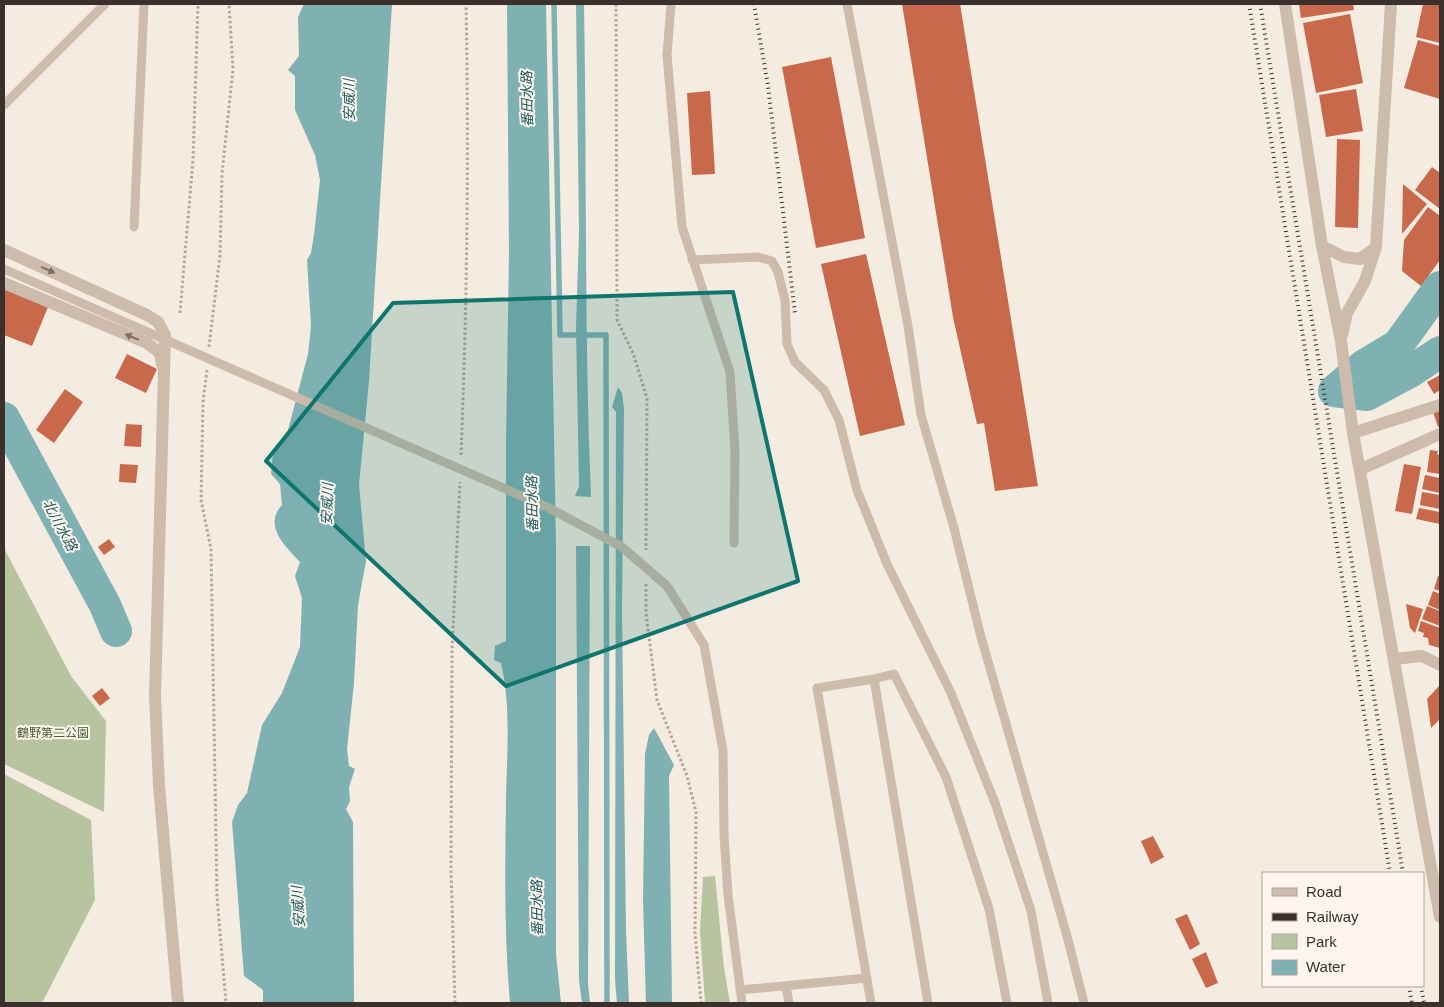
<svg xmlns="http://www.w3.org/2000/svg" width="1444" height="1007" viewBox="0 0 1444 1007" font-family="Helvetica,'Noto Sans JP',sans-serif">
	<rect width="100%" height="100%" fill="#f4ebe1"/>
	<!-- green -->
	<path fill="#b8c4a0" d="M4,548L71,676L106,721L104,812L4,764Z
		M4,774L91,820L95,900L42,1003H4Z
		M715,876L724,968L730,1003H705L700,931L703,877Z"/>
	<!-- water -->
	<path fill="#7fb0b2" d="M304,4H392L369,381L359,485L366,561L358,605L354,683L347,749L349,766L355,769L349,787L350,801L346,809L353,822L354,1003H263V990L244,976L232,822L238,805L247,793L262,725L282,693L300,647L302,598L295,576L300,562C285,546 263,526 282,505L280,484L271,474L273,452L288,430L308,354L311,326L307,260L311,253L314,235L320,180L315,155L295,110V76L288,70L299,56L298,17Z
		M507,4H546L556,544V954L561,1003H510C504,935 505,867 506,799C507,756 511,704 501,663L494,660L495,646L506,641V443L509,253Z
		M576,4H584C587,168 584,333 591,497L575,496L579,486L576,328L579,232Z
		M618,387L622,393L624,409L622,610L626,931L629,1003H617L615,980L616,412L612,407Z
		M576,546H590L588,984L590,1003H582L579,980Z
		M654,728L674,765L669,776L672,1003H646L643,900L645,754L649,735Z"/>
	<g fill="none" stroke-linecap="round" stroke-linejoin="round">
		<!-- stream -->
		<path stroke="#7fb0b2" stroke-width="5.5" d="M554,4L560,335H606L607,1003"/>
		<!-- river -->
		<path stroke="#7fb0b2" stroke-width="32" d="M1334,391L1363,366L1398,345L1440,287
			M1334,391L1367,395L1410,372L1440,352
			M4,418L105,605L116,631"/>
	</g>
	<!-- building -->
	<path fill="#c8694b" d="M902,4H960L1038,486L995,491L984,423L977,424L953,317Z
		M1299,4H1353L1354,10L1301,18Z
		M1423,4H1440V43L1416,37Z
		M1350,14L1363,83L1316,93L1303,23Z
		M1418,40L1440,46V99L1404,88Z
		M831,57L865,238L816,248L782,67Z
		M1356,89L1363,131L1326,137L1319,95Z
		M710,91L715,174L692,175L687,93Z
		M1337,139L1360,140L1358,228L1335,227Z
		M1432,167L1440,173V209L1415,190Z
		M1403,184L1427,204L1402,234Z
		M1428,207L1440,216V260L1421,286L1402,271L1404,240Z
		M866,254L905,425L860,436L821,264Z
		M4,289L48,307L32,346L4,335Z
		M127,354L157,369L146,393L115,378Z
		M1440,375V390L1434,394L1427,382Z
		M65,389L83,402L54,443L36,430Z
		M1440,410V426L1438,427L1433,412Z
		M126,424L142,425L141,447L124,446Z
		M1430,450L1438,451L1437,454L1440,455V474L1427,472Z
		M120,464L138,465L136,483L119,482Z
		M1404,464L1421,467L1412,514L1395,511Z
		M1425,475L1440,478V493L1422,489Z
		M1422,492L1440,495V509L1420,505Z
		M1419,508L1440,512V524L1416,519Z
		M109,539L115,547L104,555L98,547Z
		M1438,576L1440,577V591L1434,589Z
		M1433,591L1440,594V610L1428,605Z
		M1406,604L1423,609L1415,633L1410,628Z
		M1427,606L1440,611V626L1422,619Z
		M1421,621L1440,628V648L1429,645L1428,638L1423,637L1424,633L1418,631Z
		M1440,685V719L1431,728L1427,699Z
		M102,688L110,698L100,706L92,696Z
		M1153,836L1164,857L1151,864L1141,841Z
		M1187,914L1200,944L1190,950L1175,919Z
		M1206,952L1218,983L1206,988L1192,959Z"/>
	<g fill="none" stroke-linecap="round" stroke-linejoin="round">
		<!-- path -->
		<path stroke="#b9a596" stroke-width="3" stroke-dasharray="2.5 2.5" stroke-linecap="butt" d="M616,4L617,320L633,353L647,398L646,550
			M180,313L193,160L198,4
			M209,347L220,255L222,174L233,69L229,4
			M207,370L203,402L201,500L211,549L217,897L226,1003
			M461,455C467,305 469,155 466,4
			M646,584V613L657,700L687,776L696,812L695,933L701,1003
			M455,1003L451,869L452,651L460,482"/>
		<!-- service -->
		<path stroke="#cdbbac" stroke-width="9" d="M671,4L667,55L682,227L730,372L735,451L734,543
			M847,4L908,326L921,415L954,528L981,637L1067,936L1084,1003
			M4,105L105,4
			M134,227L144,4
			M692,260L758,257L772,261L778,272L785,300L787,344L795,362L824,390L839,420L857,490L887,564L951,693L995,803L1031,911L1048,1003
			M4,269L549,508L622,547L667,586L704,645L723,751L724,835L728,895L742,1003
			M874,679L894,674L946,777L989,909L1007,1003
			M786,986L789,1003
			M740,990L867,978
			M871,1003L817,688L874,679L928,1003"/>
		<!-- minor -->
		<path stroke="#cdbbac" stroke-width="12" d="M1322,246L1341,341L1353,433L1440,917
			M1322,246L1344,257L1360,259L1376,247
			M1342,335L1347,313L1365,281L1376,247
			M1353,433L1440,405
			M1361,469L1440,434
			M1394,659L1422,656L1440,665"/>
		<!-- tertiary -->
		<path stroke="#cdbbac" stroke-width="12" d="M1285,4L1322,246
			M1376,247L1391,4
			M4,250L147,315L158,322L165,335L155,696L159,786L178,1003
			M4,283L147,343L160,353L162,364"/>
		<!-- rail -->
		<path stroke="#3b302b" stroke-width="4" stroke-dasharray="1 4" stroke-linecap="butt" d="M754,4L768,86L795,313
			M1249,4L1390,873
			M1260,4L1403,873
			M1409,986L1412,1003
			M1421,986L1424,1003"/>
	</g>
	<!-- one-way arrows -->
	<defs><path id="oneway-solid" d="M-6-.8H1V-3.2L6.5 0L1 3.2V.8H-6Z" transform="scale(1.25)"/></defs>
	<g fill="#7d6f65">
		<use href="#oneway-solid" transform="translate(48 270) rotate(24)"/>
		<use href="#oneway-solid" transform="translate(132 337) rotate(-157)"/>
	</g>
	<!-- marked area -->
	<path fill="#0f766e" fill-opacity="0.2" stroke="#0f766e" stroke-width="4" stroke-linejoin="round" d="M733,292L798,581L506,686L266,461L393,303Z"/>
	<g text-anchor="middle" stroke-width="4" stroke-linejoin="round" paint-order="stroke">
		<!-- park labels -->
		<g font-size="12" fill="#4a5a2e" stroke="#fbf5ee">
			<text x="53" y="737">鶴野第二公園</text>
		</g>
		<!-- water labels -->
		<g font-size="14" font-style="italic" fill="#1f5a5e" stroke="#fbf5ee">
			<text transform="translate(527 99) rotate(-91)" y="5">番田水路</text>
			<text transform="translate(349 100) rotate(-91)" y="5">安威川</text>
			<text transform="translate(327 504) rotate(-88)" y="5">安威川</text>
			<text transform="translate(532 504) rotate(-91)" y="5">番田水路</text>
			<text transform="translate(60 525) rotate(62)" y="5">北川水路</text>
			<text transform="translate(298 907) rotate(-94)" y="5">安威川</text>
			<text transform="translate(537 908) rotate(-91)" y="5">番田水路</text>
		</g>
	</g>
	<!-- border -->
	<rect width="1444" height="1007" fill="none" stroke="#3b302b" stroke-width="10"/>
	<!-- legend -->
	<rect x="1262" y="872" width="162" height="115" fill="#fbf5ee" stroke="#aea6a0"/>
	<rect x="1272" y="888" width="25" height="8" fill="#cdbbac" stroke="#aea6a0"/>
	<text x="1306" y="897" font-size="15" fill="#3b302b">Road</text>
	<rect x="1272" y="913" width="25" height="8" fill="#3b302b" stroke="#aea6a0"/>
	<text x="1306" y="922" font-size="15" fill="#3b302b">Railway</text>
	<rect x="1272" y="934" width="25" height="15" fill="#b8c4a0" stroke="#aea6a0"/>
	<text x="1306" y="947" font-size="15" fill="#3b302b">Park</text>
	<rect x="1272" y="960" width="25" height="15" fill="#7fb0b2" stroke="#aea6a0"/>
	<text x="1306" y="972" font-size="15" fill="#3b302b">Water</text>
</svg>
